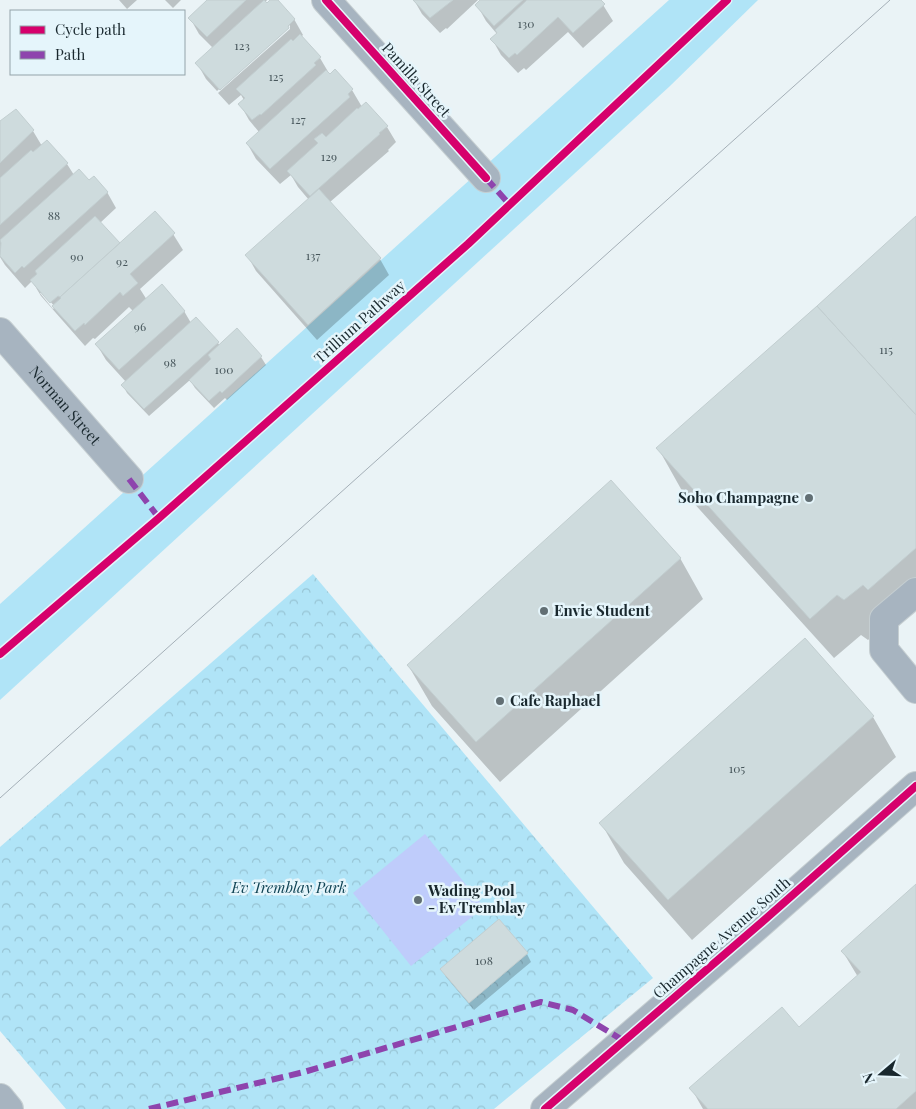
<svg xmlns="http://www.w3.org/2000/svg" width="916" height="1109" viewBox="0 0 916 1109" font-family="'Playfair Display',serif">
	<defs>
		<pattern id="park-crowns" width="20" height="18" patternUnits="userSpaceOnUse" patternTransform="scale(1.25)"><rect width="20" height="18" fill="#b0e4f7"/><path d="M2 6a3 3 0 1 1 6 0M12 15a3 3 0 1 1 6 0" fill="none" stroke="#97c4d4"/></pattern>
	</defs>
	<rect width="100%" height="100%" fill="#eaf3f6"/>
	<!-- grass -->
	<path fill="#b0e4f7" d="M669,0H758L670,86L0,700V604Z"/>
	<!-- park -->
	<path fill="url(#park-crowns)" d="M313,574L653,978L494,1109H66L0,1031V847Z"/>
	<!-- water -->
	<path fill="#bfccfb" d="M425,834L484,907L411,966L353,893Z"/>
	<!-- shadow -->
	<path fill="#0003" fill-rule="evenodd" d="M119,0H137L127,9Z
		M165,0H181L173,8Z
		M208,0H267L265,3L267,5L272,0H276L294,19L303,35L301,37L320,58L330,75L335,71L352,90L362,107L387,127L396,142L388,150L389,151L330,202L380,259L389,275L317,340L256,271L247,255L309,200L298,187L291,175L280,184L256,159L247,143L259,132L249,120L240,104L244,100L241,95L229,105L218,93L290,29V25L217,91L206,79L197,63L213,48L199,34L190,18Z
		M414,0H478L447,29L446,28L440,33L422,14Z
		M482,0H600L613,21L583,48L568,32L526,70L524,68L518,73L501,55L492,39L497,34L486,21L477,5Z
		M0,123L33,131L42,146L47,141L67,164L74,175L89,182L107,192L116,208L100,223L120,245L173,234L183,250L140,289L147,300L184,311L191,323L218,343L220,346L237,330L261,357L266,365L227,400L225,398L214,408L195,388L190,380L149,416L127,393L123,385L126,382L106,360L97,345L134,312L129,307L95,339L93,338L85,346L41,296L32,281L25,288L5,265L0,257ZM40,293H43L55,307L53,309Z
		M916,218V608L887,624L868,640L861,635L834,658L681,489L658,448Z
		M680,558L703,599L500,782L432,706L408,665Z
		M873,717L896,757L692,940L624,863L601,823Z
		M916,886V1109H703L691,1088L799,1029L858,977L843,952Z
		M527,954L531,962L474,1010L446,977L442,969Z"/>
	<!-- building -->
	<path fill="#cedbdd" stroke="#c2ced0" d="M207,0H246L207,37L188,18Z
		M264,0L267,3L270,0H278L295,19L288,26L289,28L220,90L195,63Z
		M413,0H453L430,18Z
		M480,0H523L494,26L475,5Z
		M527,0H601L605,4L573,33L558,17L517,55L515,53L509,58L490,39L497,33L495,30Z
		M300,34L321,57L314,63L316,65L261,115L260,114L252,120L238,104L245,98L236,89L291,39L293,41Z
		M335,69L353,89L348,94L350,97L270,169L246,143L326,70L330,74Z
		M366,102L388,126L379,133L380,134L310,196L287,171L318,143L314,139L322,133L326,137L357,108L358,109Z
		M16,109L34,130L0,163V121Z
		M47,140L68,163L0,225V178L31,150L33,152Z
		M79,169L89,180L94,176L108,192L24,268L22,266L15,273L0,256L1,243L0,240Z
		M319,189L381,258L308,325L245,255Z
		M155,211L175,233L130,274L138,283L123,296L120,292L85,325L84,323L75,331L52,306L61,298L60,297Z
		M95,216L120,243L60,297L58,296L50,303L30,280L37,274L35,271Z
		M916,216V415L817,306Z
		M162,284L185,311L119,370L95,344Z
		M817,306L916,415V548L868,590L863,585L844,600L837,595L810,619L656,448Z
		M196,317L219,342L144,409L121,385Z
		M237,328L262,356L222,393L220,391L209,401L189,380L211,359L208,355Z
		M611,480L681,558L476,742L407,665Z
		M805,638L874,716L668,900L599,823Z
		M916,884V1091L896,1109H708L689,1088L782,1007L799,1027L861,972L841,951Z
		M499,919L528,953L469,1003L440,969Z"/>
	<g fill="none" stroke-linecap="round" stroke-linejoin="round">
		<defs>
			<g id="minor">
				<path d="M326,0L486,178"/>
				<path id="s1" d="M0,332L129,479"/>
				<path d="M916,592L884,619V650L916,689"/>
				<path d="M0,1098L9,1109"/>
				<path d="M545,1109L762,922L916,786"/>
			</g>
		</defs>
		<!-- minor casing -->
		<use href="#minor" stroke="#c5ced1" stroke-width="30"/>
		<!-- minor -->
		<use href="#minor" stroke="#a7b4c0" stroke-width="28"/>
		<!-- tram -->
		<path stroke="#a4afb7" stroke-width="1" d="M0,798L890,0"/>
		<!-- quiet -->
		<path stroke="#8e44ad" stroke-width="6" stroke-dasharray="12 6" stroke-linecap="butt" d="M486,178L510,205
			M129,479L159,518
			M149,1109L304,1072L541,1002L573,1010L624,1041"/>
		<defs>
			<path id="cycleway" d="M326,0L486,178
				M0,654L159,518L468,244L727,0
				M545,1109L762,922L916,786"/>
		</defs>
		<!-- cycleway casing -->
		<use href="#cycleway" stroke="#e5f5fb" stroke-width="11"/>
		<!-- cycleway -->
		<use href="#cycleway" stroke="#d6006c" stroke-width="8"/>
	</g>
	<!-- markers -->
	<g fill="#626f74" stroke="#e5f5fb" stroke-width="2">
		<circle cx="809" cy="498" r="5"/>
		<circle cx="544" cy="611" r="5"/>
		<circle cx="500" cy="701" r="5"/>
		<circle cx="418" cy="900" r="5"/>
	</g>
	<g text-anchor="middle" stroke-width="5" stroke-linejoin="round" paint-order="stroke">
		<!-- number labels -->
		<g font-size="12" fill="#47565b">
			<text x="526" y="28">130</text>
			<text x="242" y="50">123</text>
			<text x="276" y="81">125</text>
			<text x="298" y="124">127</text>
			<text x="329" y="161">129</text>
			<text x="54" y="220">88</text>
			<text x="313" y="260">137</text>
			<text x="77" y="261">90</text>
			<text x="122" y="266">92</text>
			<text x="140" y="331">96</text>
			<text x="886" y="354">115</text>
			<text x="170" y="367">98</text>
			<text x="224" y="374">100</text>
			<text x="737" y="773">105</text>
			<text x="484" y="965">108</text>
		</g>
		<!-- street labels -->
		<g font-size="15" fill="#19282e" stroke="#e5f5fb">
			<text transform="translate(416 80) rotate(48)" y="5">Pamilla Street</text>
			<text transform="translate(360 322) rotate(-42)" y="5">Trillium Pathway</text>
			<text dy="5" stroke="none"><textPath href="#s1" startOffset="98">Norman Street</textPath></text>
			<text transform="translate(722 938) rotate(-41)" y="5">Champagne Avenue South</text>
		</g>
		<!-- poi labels -->
		<g font-size="15" font-weight="bold" fill="#19282e" stroke="#e5f5fb" text-anchor="start">
			<text x="799" y="503" text-anchor="end">Soho Champagne</text>
			<text x="554" y="616">Envie Student</text>
			<text x="510" y="706">Cafe Raphael</text>
			<text x="428" y="896">Wading Pool<tspan x="428" dy="17">- Ev Tremblay</tspan></text>
		</g>
		<!-- park labels -->
		<g font-size="15" font-style="italic" fill="#104455" stroke="#e5f5fb">
			<text x="289" y="893">Ev Tremblay Park</text>
		</g>
	</g>
	<!-- legend -->
	<rect x="10" y="10" width="175" height="65" fill="#e5f5fb" stroke="#93a3a9"/>
	<rect x="20" y="26" width="25" height="8" fill="#d6006c" stroke="#93a3a9"/>
	<text x="55" y="35" font-size="15" fill="#19282e">Cycle path</text>
	<rect x="20" y="51" width="25" height="8" fill="#8e44ad" stroke="#93a3a9"/>
	<text x="55" y="60" font-size="15" fill="#19282e">Path</text>
	<!-- north arrow -->
	<g transform="translate(881 1074) rotate(251)" stroke="#e5f5fb" stroke-width="4" paint-order="stroke">
	<path d="M0-4L9 19L0 12L-9 19Z" fill="#19282e"/>
	<text y="-8" font-size="14" font-weight="bold" text-anchor="middle" fill="#19282e">N</text>
	</g>
</svg>
